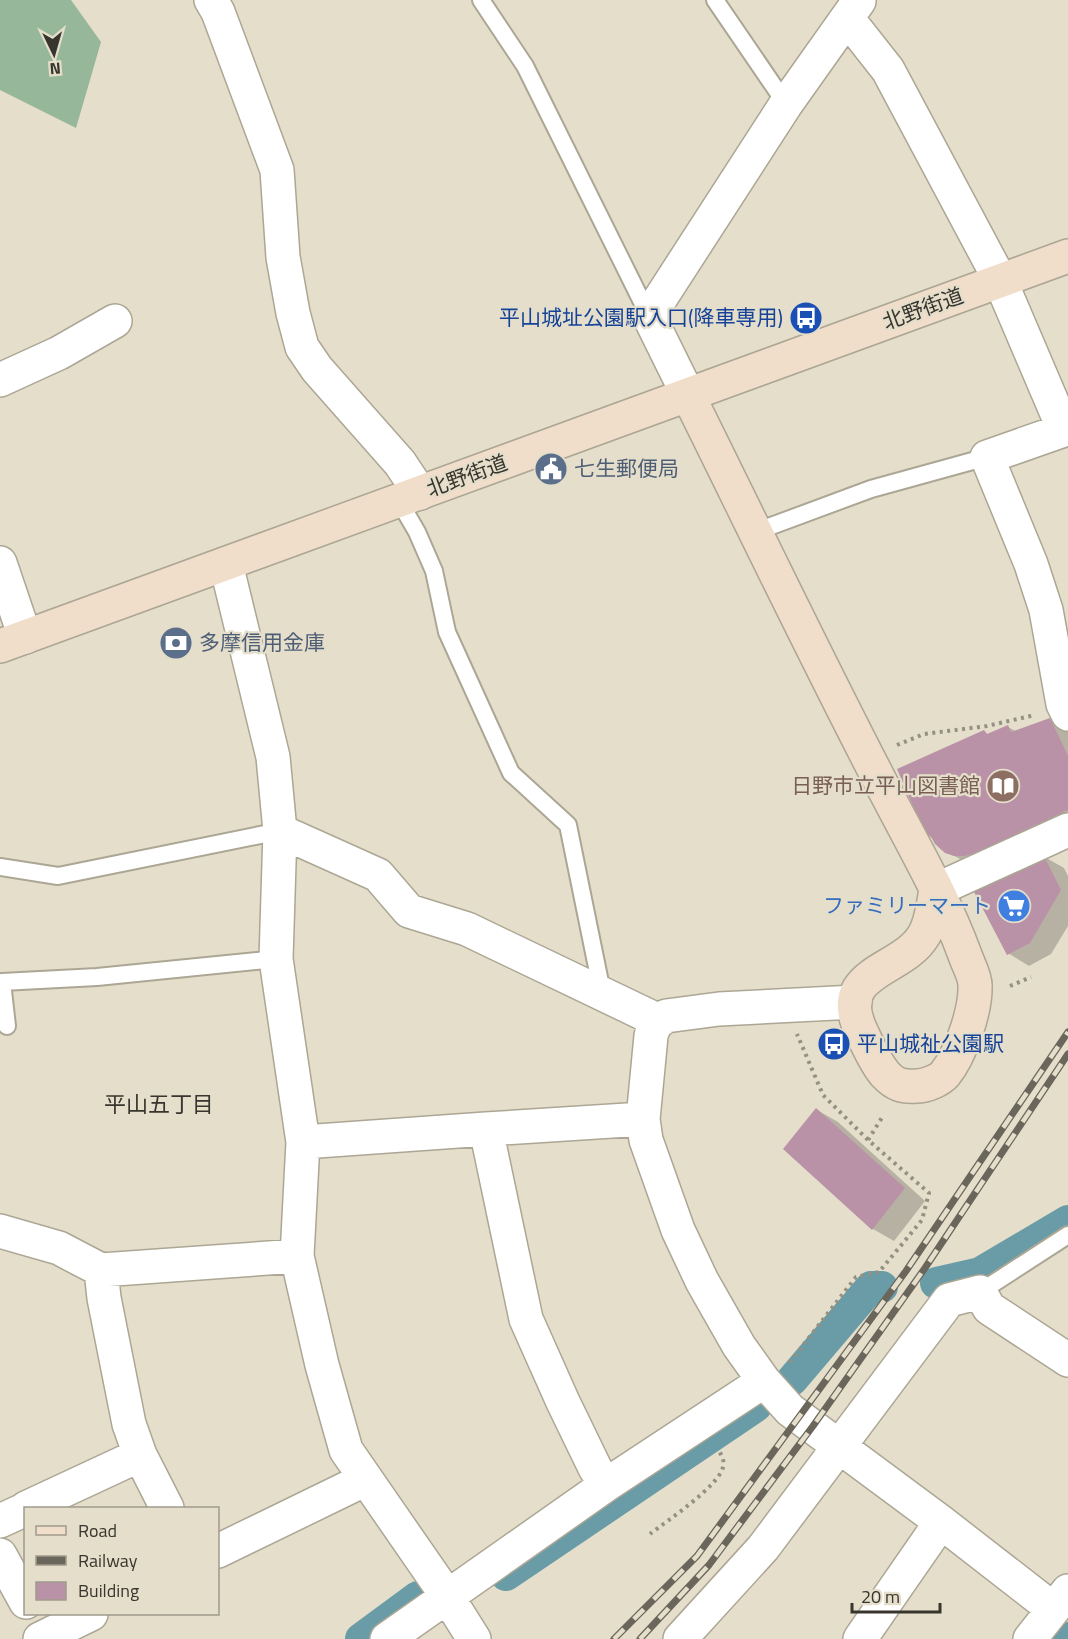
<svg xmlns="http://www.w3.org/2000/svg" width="1068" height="1639" viewBox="0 0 1068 1639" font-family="'Titillium Web','Noto Sans JP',sans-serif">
	<rect width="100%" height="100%" fill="#e4decb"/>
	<!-- forest -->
	<path fill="#96b799" d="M0,0H71L101,42L76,128L0,90Z"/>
	<!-- shadow -->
	<path fill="#0003" d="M1050,720L1068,730V838L969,864L940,848L935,840L927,835L984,732L989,735L1008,727L1017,732Z
		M1043,856L1064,868L1068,876V926L1051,954L1029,966L1008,953Z
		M817,1110L838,1122L925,1201L894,1241L873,1229Z"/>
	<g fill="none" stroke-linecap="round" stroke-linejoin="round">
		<!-- canal -->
		<path stroke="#699ca6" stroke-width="32" d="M936,1283L980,1273L1068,1221
			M792,1380L871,1287H882
			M506,1575L756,1406
			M361,1639L418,1597
			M1067,1639L1068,1638"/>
	</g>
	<!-- building -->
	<path fill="#ba92a7" d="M1050,718L1068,756V810L981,851L965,856H954L945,853L935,844L930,835L926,837L897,769L984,730L987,734L1008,725L1011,732Z
		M1043,854L1061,890L1030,943L1007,955L973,890Z
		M816,1108L905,1188L872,1230L783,1149Z"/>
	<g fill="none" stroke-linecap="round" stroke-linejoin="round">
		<defs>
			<path id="lane" d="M481,0L525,66L649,316
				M715,0L786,104
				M399,501L417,532L434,571L447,632L511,773L568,825L602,992
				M755,532L871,489L987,457
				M0,867L58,876L280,831
				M7,1026L2,982L97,977L276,959
				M980,1292L1068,1235"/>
			<path id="street" d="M211,0L218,12L277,170L283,257L293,313L302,347L317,369L400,463L420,493
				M847,18L888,70L1000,280L1064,430L987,457L1031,564L1046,610L1063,704L1068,714
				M0,380L59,353L115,321
				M688,395L649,316L786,104L859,1
				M0,563L25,637
				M226,564L273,757L280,831L276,959L303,1142L297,1256L322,1365L346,1450L447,1596L474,1639
				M280,831L378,875L409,911L467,929L659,1021
				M936,890L1068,830
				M855,1002L719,1009L666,1016C657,1022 653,1026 651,1036L643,1119L646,1140L678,1230L702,1281L739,1346L764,1381L790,1410L941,1522L1053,1609
				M303,1142L486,1129
				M0,1231L59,1248L101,1270L297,1256
				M101,1270L104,1298L129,1424L140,1455L167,1508
				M606,1485L595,1468L563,1402L526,1319L486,1129L643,1119
				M26,1508L140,1455
				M0,1521L26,1509
				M218,1551L366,1479
				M0,1555L26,1602
				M40,1639L91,1614
				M387,1639L606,1485L764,1381
				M680,1639L763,1548L949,1300L980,1292L989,1308L1068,1360
				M860,1639L941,1522
				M1030,1639L1068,1591"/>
			<path id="secondary" d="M688,395C752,524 814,654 880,781C909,838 943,895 965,955C968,964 975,976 975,985C976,1010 961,1054 945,1074C940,1080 926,1086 917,1086C903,1087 895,1085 885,1074C875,1062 868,1046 862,1033C831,970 902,973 924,935C932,922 933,904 936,890
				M0,646L1068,256"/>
		</defs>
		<!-- lane casing -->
		<use href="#lane" stroke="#aca694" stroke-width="20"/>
		<!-- street casing -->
		<use href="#street" stroke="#aca694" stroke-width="36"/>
		<!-- secondary casing -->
		<use href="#secondary" stroke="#aca694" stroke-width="36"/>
		<!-- path -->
		<path stroke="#949082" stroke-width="4" stroke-dasharray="3 4.5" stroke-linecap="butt" d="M897,745L924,734L987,726L1035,715
			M1010,986L1031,977
			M868,1140L883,1116
			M790,1362L856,1277L879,1272L922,1220L929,1193L868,1140L823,1095L797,1034
			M650,1534C667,1521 719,1486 723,1467C725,1460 721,1455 718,1449"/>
		<!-- lane -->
		<use href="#lane" stroke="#fff" stroke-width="16"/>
		<!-- street -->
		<use href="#street" stroke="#fff" stroke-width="33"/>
		<!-- secondary -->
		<use href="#secondary" stroke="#f1deca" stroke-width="33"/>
		<defs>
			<path id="rail" d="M614,1639L697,1556L906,1271L1068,1032
				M640,1639L709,1565L813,1426L925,1268L1068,1054"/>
		</defs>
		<!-- rail casing -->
		<use href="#rail" stroke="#6a665b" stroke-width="7"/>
		<!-- rail -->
		<use href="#rail" stroke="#e4decb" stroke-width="4.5" stroke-dasharray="14" stroke-linecap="butt"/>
	</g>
	<!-- icons -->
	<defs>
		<symbol id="bus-disc" viewBox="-11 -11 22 22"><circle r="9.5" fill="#1a4fb4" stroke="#e4decb"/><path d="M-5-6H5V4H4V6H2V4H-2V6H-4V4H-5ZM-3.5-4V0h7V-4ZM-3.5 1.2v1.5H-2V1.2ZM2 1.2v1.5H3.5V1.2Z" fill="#fff"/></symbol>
		<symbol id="civic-disc" viewBox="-11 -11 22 22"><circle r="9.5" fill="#5c6f8a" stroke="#e4decb"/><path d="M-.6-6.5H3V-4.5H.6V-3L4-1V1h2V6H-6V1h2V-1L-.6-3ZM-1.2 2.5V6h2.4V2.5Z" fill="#fff"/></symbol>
		<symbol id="bank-disc" viewBox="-11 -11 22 22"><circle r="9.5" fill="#5c6f8a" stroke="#e4decb"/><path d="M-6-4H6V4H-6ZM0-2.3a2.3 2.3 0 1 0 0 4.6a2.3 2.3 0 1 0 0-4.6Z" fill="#fff"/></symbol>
		<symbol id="library-disc" viewBox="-11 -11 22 22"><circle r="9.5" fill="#8d6e63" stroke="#e4decb"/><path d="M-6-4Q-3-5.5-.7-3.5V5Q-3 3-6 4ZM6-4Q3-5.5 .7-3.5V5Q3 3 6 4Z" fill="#fff"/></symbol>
		<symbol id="supermarket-disc" viewBox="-11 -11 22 22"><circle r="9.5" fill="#3f7fe0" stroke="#e4decb"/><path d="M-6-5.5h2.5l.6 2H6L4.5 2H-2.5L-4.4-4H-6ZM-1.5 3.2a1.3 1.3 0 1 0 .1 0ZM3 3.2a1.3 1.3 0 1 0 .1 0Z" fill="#fff"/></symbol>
	</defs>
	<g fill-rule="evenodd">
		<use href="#bus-disc" x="787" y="299" width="38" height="38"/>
		<use href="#civic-disc" x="532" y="450" width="38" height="38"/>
		<use href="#bank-disc" x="157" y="624" width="38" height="38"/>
		<use href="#library-disc" x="984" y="767" width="38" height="38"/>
		<use href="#supermarket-disc" x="995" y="887" width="38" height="38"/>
		<use href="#bus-disc" x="815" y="1025" width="38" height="38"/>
	</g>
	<g text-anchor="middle" stroke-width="4.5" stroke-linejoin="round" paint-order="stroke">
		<!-- street labels -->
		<g font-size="21" fill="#37352d" stroke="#e4decb">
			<text transform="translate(923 309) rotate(-20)" y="7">北野街道</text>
			<text transform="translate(467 476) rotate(-20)" y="7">北野街道</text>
		</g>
		<!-- transit labels -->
		<g font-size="21" fill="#164399" stroke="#e4decb" text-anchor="end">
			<text x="783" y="325">平山城址公園駅入口(降車専用)</text>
			<text x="857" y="1051" text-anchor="start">平山城祉公園駅</text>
		</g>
		<!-- service labels -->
		<g font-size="21" fill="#4e5e75" stroke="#e4decb" text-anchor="start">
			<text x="574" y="476">七生郵便局</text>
			<text x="199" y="650">多摩信用金庫</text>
		</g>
		<!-- education labels -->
		<g font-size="21" fill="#785e54" stroke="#e4decb" text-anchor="end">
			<text x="980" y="793">日野市立平山図書館</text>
		</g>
		<!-- shop labels -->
		<g font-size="21" fill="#366cbe" stroke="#e4decb" text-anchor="end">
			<text x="991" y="913">ファミリーマート</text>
		</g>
		<!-- neighbourhood labels -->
		<g font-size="22" fill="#37352d" stroke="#e4decb">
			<text x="159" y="1112">平山五丁目</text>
		</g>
	</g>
	<!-- legend -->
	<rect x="24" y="1507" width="195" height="108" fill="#e4decb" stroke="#9f9a8c" stroke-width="1.5"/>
	<rect x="36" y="1526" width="30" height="9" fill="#f1deca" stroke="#9f9a8c" stroke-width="1.5"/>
	<text x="78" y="1537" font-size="18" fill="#37352d">Road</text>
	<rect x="36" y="1556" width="30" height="9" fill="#6a665b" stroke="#9f9a8c" stroke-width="1.5"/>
	<text x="78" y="1567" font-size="18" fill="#37352d">Railway</text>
	<rect x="36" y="1582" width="30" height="18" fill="#ba92a7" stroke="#9f9a8c" stroke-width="1.5"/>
	<text x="78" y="1597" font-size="18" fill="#37352d">Building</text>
	<!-- north arrow -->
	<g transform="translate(54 54) rotate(175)" stroke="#e4decb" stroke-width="4.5" paint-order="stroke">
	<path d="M0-4.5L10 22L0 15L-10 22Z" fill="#37352d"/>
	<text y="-9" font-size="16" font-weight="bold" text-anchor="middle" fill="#37352d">N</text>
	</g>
	<!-- scale -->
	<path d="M852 1603v9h88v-9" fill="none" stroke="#37352d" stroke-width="3"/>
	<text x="861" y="1603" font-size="18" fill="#37352d" stroke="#e4decb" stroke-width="4.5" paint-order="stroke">20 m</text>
</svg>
